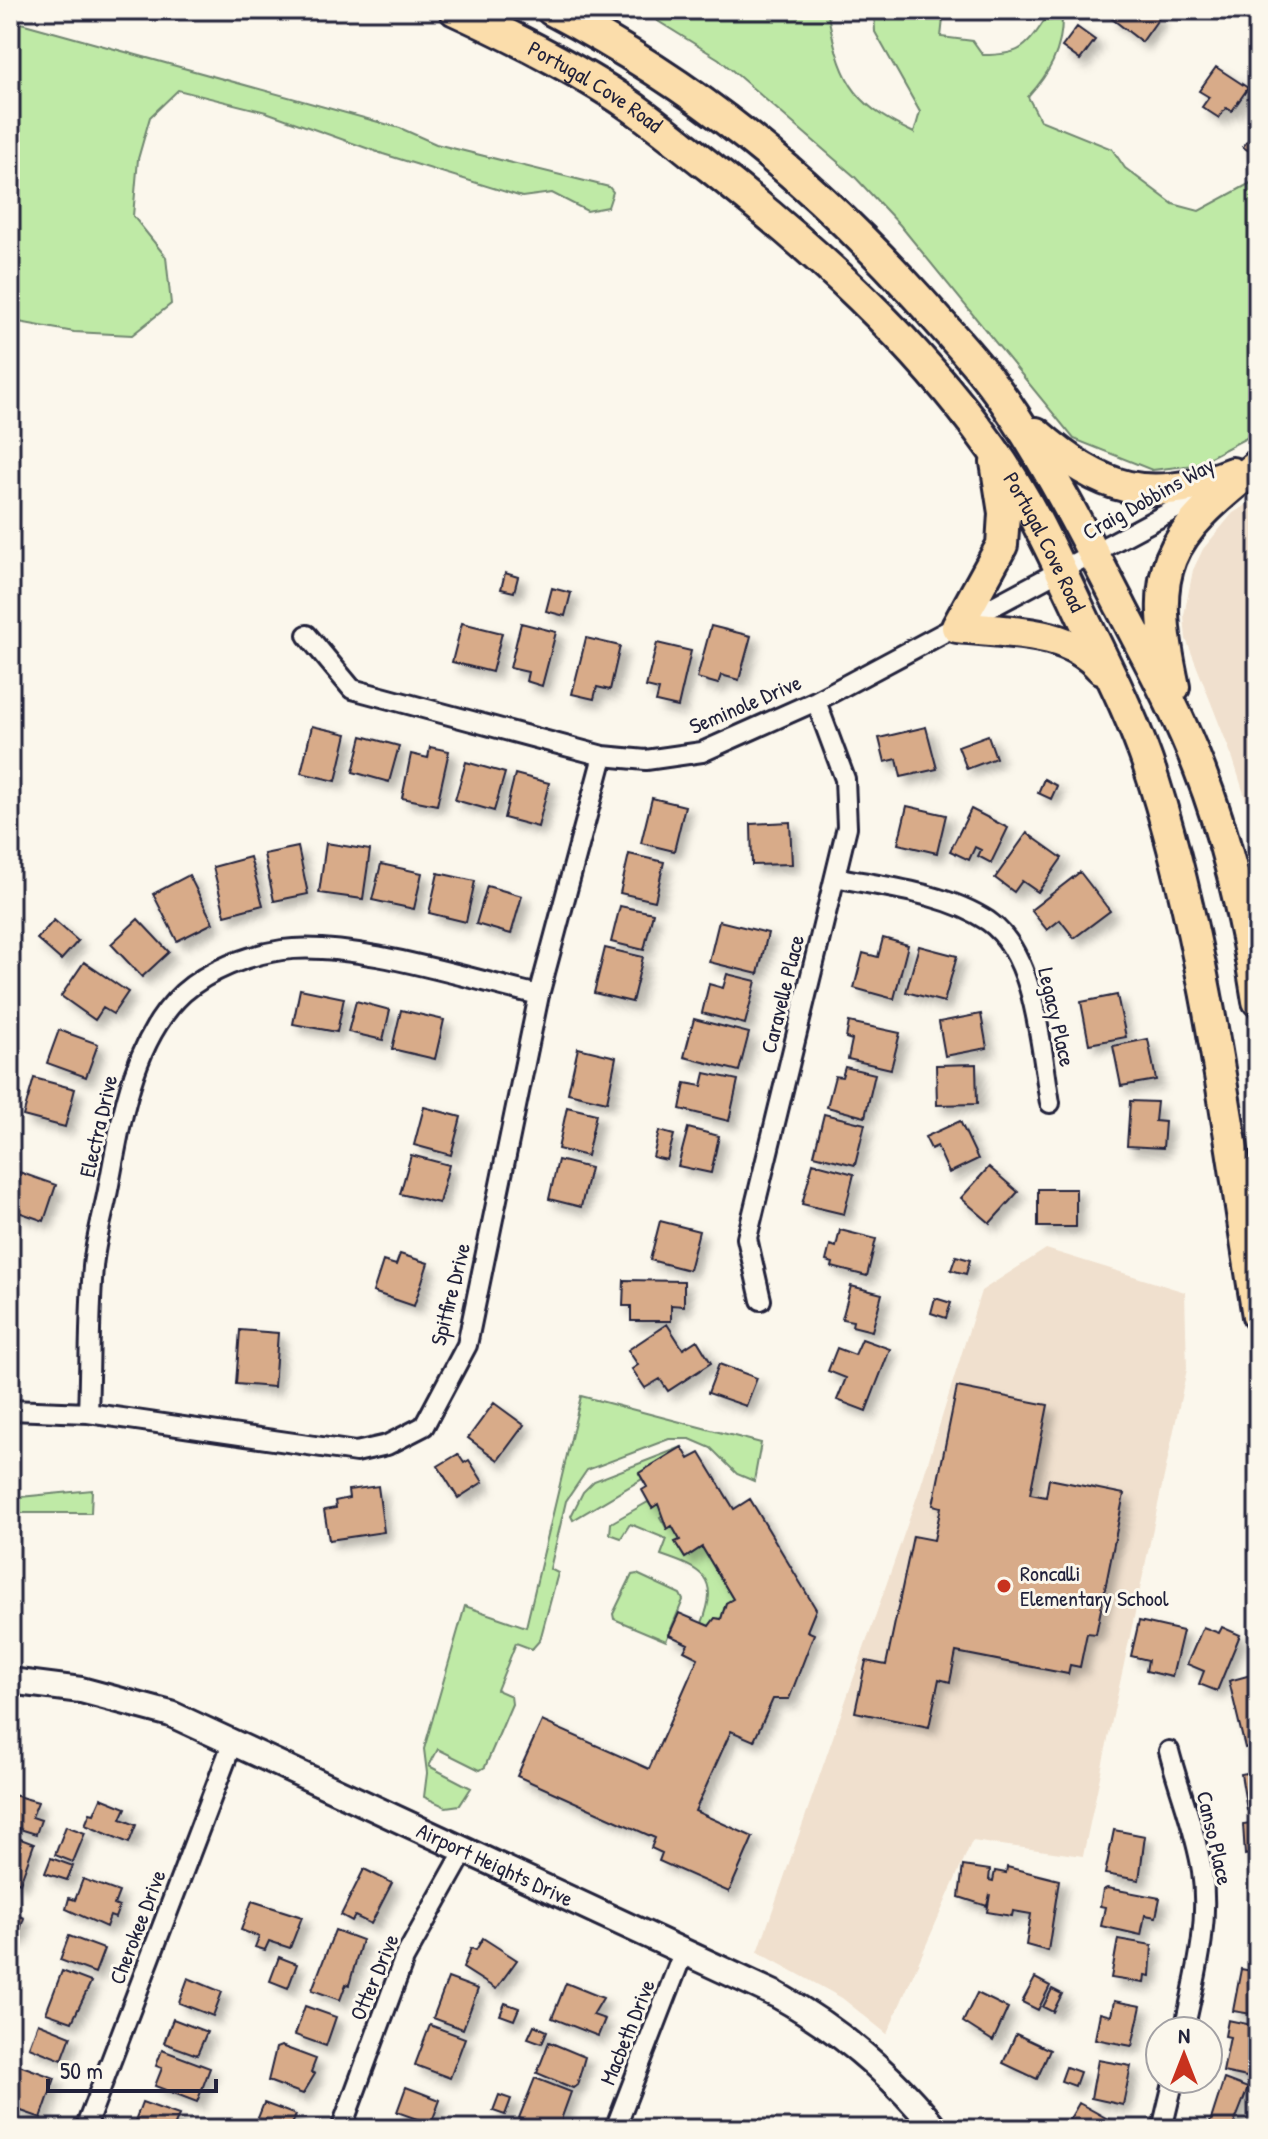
<svg xmlns="http://www.w3.org/2000/svg" width="1268" height="2139" viewBox="0 0 1268 2139" font-family="'Patrick Hand',sans-serif">
	<defs>
		<filter id="shadow"><feDropShadow dx="7" dy="7" stdDeviation="4" flood-color="#0004"/></filter>
	</defs>
	<rect width="100%" height="100%" fill="#fbf7ec"/>
	<filter id="ink" filterUnits="userSpaceOnUse"><feTurbulence type="fractalNoise" baseFrequency=".0125" numOctaves="2"/><feDisplacementMap in="SourceGraphic" scale="16" xChannelSelector="R" yChannelSelector="G"/><feConvolveMatrix kernelMatrix="1 2 1 2 8 2 1 2 1" color-interpolation-filters="sRGB"/></filter>
	<g filter="url(#ink)">
		<!-- built -->
		<path fill="#f0e0ce" d="M1258,498V838L1233,759L1186,639L1184,615L1193,570L1203,549L1233,513Z
			M1046,1249L1185,1292L1187,1369L1083,1856L972,1841L887,2034L842,1998L758,1952L920,1488L981,1291Z"/>
		<!-- green -->
		<path fill="#bfeaa6" stroke="#708670" stroke-width="2" d="M640,10H827C840,77 849,103 914,133L920,112L875,32L874,10H944L941,37L973,41L983,55C1017,55 1026,50 1044,21L1062,19C1062,51 1049,74 1028,97L1040,120L1112,149L1125,168L1173,204L1199,211L1258,179V432L1195,465L1152,470L1074,439L900,225L854,176L719,59Z
			M10,20L400,128L436,144L609,187L613,192L608,207L587,211L552,193L522,197L383,154L266,112L178,90L150,117L138,159L133,216L166,257L171,304L132,335L74,332L19,322L10,326Z
			M581,1396L761,1443L754,1481L737,1474L711,1448L690,1439H669L587,1470L566,1501L550,1569L558,1573L540,1640L532,1649L516,1643L497,1690L511,1696L512,1704L485,1767L480,1770L438,1749L429,1766L471,1788L460,1805L446,1807L424,1797L427,1773L424,1749L465,1606L526,1627Z
			M682,1447L639,1473L642,1479L573,1520L571,1516L583,1492L594,1481Z
			M92,1490L91,1513H10V1498Z
			M648,1502L652,1507L658,1504L664,1514L660,1517L667,1529L672,1526L680,1540L676,1543L685,1558L702,1547L733,1599L726,1603L721,1619L715,1618L709,1626L702,1623C720,1577 702,1569 661,1555L667,1539L630,1524L621,1538L610,1534L611,1523Z
			M637,1574L680,1594L683,1600L666,1641L614,1619L613,1614L632,1575Z"/>
		<!-- building -->
		<path fill="#d8ab89" stroke="#22223b" stroke-width="2" filter="url(#shadow)" d="M1117,10H1148L1159,18L1142,42L1111,18Z
			M1077,27L1095,40L1080,60L1062,47Z
			M1216,67L1248,88L1232,111L1226,108L1219,118L1202,107L1209,97L1199,91Z
			M1258,126V157L1243,147Z
			M505,573L518,577L514,592L501,589Z
			M552,588L571,593L565,616L546,611Z
			M462,623L502,633L492,672L452,662Z
			M521,623L556,632L542,686L526,681L528,672L510,668Z
			M711,626L751,636L739,680L721,675L718,684L697,678Z
			M586,638L620,646L610,690L597,687L594,699L572,694Z
			M657,643L691,651L678,707L656,702L659,690L646,687Z
			M312,726L347,734L336,781L301,773Z
			M926,727L937,769L901,777L897,759L885,762L879,738Z
			M988,735L996,758L967,769L958,746Z
			M362,736L399,746L389,782L353,772Z
			M430,747L449,751L437,805L402,798L411,754L428,758Z
			M466,762L505,773L494,811L455,800Z
			M515,774L549,783L538,827L504,818Z
			M1044,779L1057,786L1051,799L1038,793Z
			M652,798L685,806L674,851L641,843Z
			M907,806L946,815L937,853L898,844Z
			M971,809L1008,828L991,863L978,856L981,850L975,847L969,860L950,851Z
			M790,822L792,864L752,865L751,824Z
			M1027,833L1062,858L1038,892L1022,881L1014,892L995,878Z
			M326,843L370,850L363,899L319,893Z
			M298,847L308,894L274,901L264,854Z
			M629,854L664,862L655,901L620,893Z
			M250,857L263,905L225,915L213,867Z
			M381,864L422,873L414,909L372,900Z
			M1080,872L1110,911L1074,938L1060,920L1047,930L1031,910Z
			M438,873L475,881L466,922L429,913Z
			M189,875L213,923L177,941L153,894Z
			M487,886L522,896L511,934L476,924Z
			M620,906L653,913L644,950L611,942Z
			M138,919L169,952L142,977L111,944Z
			M54,920L78,941L61,960L37,939Z
			M719,921L768,933L758,974L709,962Z
			M883,938L908,945L894,999L854,988L863,953L878,957Z
			M919,946L957,956L944,1002L906,992Z
			M605,948L643,957L632,1002L594,993Z
			M84,962L128,992L113,1014L103,1008L95,1020L61,996Z
			M727,974L756,981L745,1024L702,1013L709,984L723,988Z
			M300,989L344,998L337,1032L293,1024Z
			M1117,995L1126,1037L1089,1044L1081,1002Z
			M356,1001L390,1010L383,1040L348,1032Z
			M401,1010L444,1020L435,1059L392,1049Z
			M981,1014L987,1048L945,1056L939,1022Z
			M694,1019L749,1033L739,1071L684,1057Z
			M849,1022L900,1033L891,1069L848,1059L852,1040L846,1038Z
			M59,1030L98,1044L86,1077L47,1063Z
			M1148,1039L1156,1080L1121,1086L1113,1046Z
			M578,1048L616,1057L607,1102L568,1093Z
			M976,1064L977,1104L937,1105L936,1065Z
			M845,1067L875,1074L865,1117L827,1107L835,1076L842,1077Z
			M705,1073L738,1080L729,1121L680,1109L685,1083L702,1086Z
			M34,1078L75,1089L65,1127L23,1116Z
			M1130,1101L1157,1102L1155,1121L1165,1122L1163,1148L1127,1146Z
			M424,1107L461,1117L451,1155L414,1145Z
			M567,1107L596,1114L587,1156L558,1149Z
			M824,1114L865,1124L855,1165L814,1155Z
			M960,1121L978,1159L949,1173L937,1146L931,1149L925,1137Z
			M688,1128L719,1136L711,1173L678,1166Z
			M659,1131L674,1135L667,1160L653,1157Z
			M411,1155L449,1165L439,1203L400,1194Z
			M558,1160L590,1168L581,1207L549,1199Z
			M813,1163L854,1174L844,1214L802,1204Z
			M989,1167L1018,1192L990,1223L961,1198Z
			M19,1172L56,1185L44,1221L10,1209Z
			M1038,1189H1076V1227H1038Z
			M660,1221L699,1231L689,1270L650,1260Z
			M840,1230L876,1239L867,1276L832,1267L833,1263L826,1261L830,1245L836,1247Z
			M400,1254L428,1263L414,1306L373,1292L383,1261L396,1265Z
			M956,1256L970,1260L966,1274L951,1270Z
			M624,1280L684,1281V1306L671,1305V1321H631V1306H623Z
			M851,1286L882,1294L872,1331L852,1326L853,1321L842,1319Z
			M935,1298L951,1303L946,1318L931,1313Z
			M667,1324L683,1349L697,1340L711,1363L668,1391L660,1379L645,1388L632,1369L638,1365L628,1350Z
			M240,1330L278,1333L274,1387L236,1384Z
			M862,1339L890,1349L866,1411L837,1400L846,1378L828,1371L837,1348L855,1355Z
			M719,1364L757,1378L746,1406L708,1393Z
			M957,1387L1048,1405L1030,1494L1046,1497L1049,1479L1124,1494L1096,1634L1087,1633L1080,1667L1070,1665L1068,1674L956,1652L950,1682L939,1679L929,1727L855,1712L866,1661L886,1665L913,1536L934,1540L941,1507L933,1505Z
			M494,1403L524,1425L498,1460L468,1438Z
			M682,1447L689,1459L700,1453L734,1509L750,1499L816,1609L807,1631L814,1634L789,1699H773L754,1741L731,1731L695,1811L753,1837L729,1892L659,1861L662,1853L651,1848L655,1838L517,1776L542,1721L649,1769L698,1658L684,1651L688,1644L669,1635L679,1613L709,1626L715,1618L721,1619L726,1603L733,1599L702,1547L685,1558L675,1542L680,1540L672,1526L667,1529L658,1504L652,1508L642,1490L647,1487L639,1473Z
			M458,1454L464,1463L469,1460L483,1482L458,1498L438,1466Z
			M378,1486L384,1532L329,1540L324,1510L336,1508L335,1501L349,1498L348,1490Z
			M1139,1621L1183,1631L1172,1677L1146,1671L1148,1660L1131,1656Z
			M1203,1627L1219,1633L1222,1627L1240,1635L1217,1691L1199,1684L1204,1671L1187,1664Z
			M1258,1673V1745L1245,1748L1229,1681Z
			M1258,1771V1808L1247,1810L1241,1774Z
			M10,1794L38,1802L32,1817L41,1820L36,1834L10,1826Z
			M101,1798L126,1808L121,1819L136,1825L129,1843L85,1825L90,1813L94,1814Z
			M1258,1822V1863L1250,1864L1249,1854L1245,1855L1243,1824Z
			M66,1826L85,1833L73,1862L55,1855Z
			M1114,1830L1145,1836L1139,1880L1105,1874Z
			M10,1835L34,1844L20,1883L10,1879Z
			M51,1858L73,1866L67,1880L45,1873Z
			M963,1866L990,1870L989,1880L993,1881L995,1871L1006,1873L1007,1867L1059,1880L1048,1951L1026,1945L1031,1914L1013,1911L1012,1916L987,1912L990,1894L987,1906L959,1897Z
			M364,1869L392,1883L371,1924L355,1916L352,1921L341,1915Z
			M83,1879L119,1892L114,1905L119,1907L115,1918L110,1916L106,1927L66,1909L69,1898L75,1900Z
			M1107,1888L1160,1898L1156,1917L1145,1915L1141,1935L1101,1926L1105,1907L1100,1906L1103,1890Z
			M252,1901L302,1917L290,1948L269,1941L265,1950L255,1947L259,1937L241,1930Z
			M10,1912L24,1918L17,1939L10,1936Z
			M1255,1925L1258,1926V1965L1253,1964L1255,1952L1250,1951V1944Z
			M335,1930L362,1940L349,1985L346,1984L340,2000L312,1990Z
			M69,1936L104,1949L95,1973L60,1960Z
			M483,1938L517,1960L496,1989L463,1968L471,1948L476,1950Z
			M1118,1939L1152,1945L1150,1976L1145,1975L1144,1983L1111,1978Z
			M279,1957L297,1964L288,1988L270,1981Z
			M1241,1969L1258,1972V2015L1233,2011Z
			M62,1971L91,1982L72,2022L46,2013Z
			M188,1978L222,1992L213,2016L179,2003Z
			M448,1978L478,1989L463,2029L433,2018Z
			M1035,1978L1050,1986L1038,2010L1022,2002Z
			M566,1983L603,1998L593,2015L605,2019L598,2036L552,2018Z
			M1052,1989L1062,1994L1053,2012L1043,2007Z
			M977,1993L1008,2008L993,2041L963,2022Z
			M1114,2001L1141,2006L1132,2046L1095,2039L1100,2013L1111,2016Z
			M505,2003L519,2008L514,2020L500,2015Z
			M305,2006L336,2017L326,2046L295,2035Z
			M173,2019L207,2032L197,2055L164,2043Z
			M1228,2020L1252,2025L1250,2037L1258,2038L1256,2079L1223,2072L1230,2037L1225,2036Z
			M38,2023L71,2036L62,2060L29,2047Z
			M430,2025L465,2038L450,2078L415,2065Z
			M534,2025L547,2031L542,2043L528,2038Z
			M1016,2034L1050,2050L1037,2079L1003,2063Z
			M549,2042L585,2057L577,2085L573,2088L537,2073Z
			M281,2046L316,2059L311,2072L315,2074L303,2094L268,2081L276,2048Z
			M162,2050L210,2068L197,2102L155,2086L162,2068L156,2066Z
			M1098,2060L1131,2066L1123,2105L1091,2098Z
			M19,2065L55,2078L41,2118L10,2107V2089Z
			M1066,2067L1080,2072L1075,2086L1061,2081Z
			M535,2078L571,2092L562,2117V2129H546L519,2118Z
			M1224,2079L1248,2088L1232,2129H1208Z
			M406,2087L440,2100L431,2124L397,2112Z
			M499,2095L511,2099L505,2115L493,2111Z
			M142,2102L179,2115L174,2127L179,2129H132Z
			M264,2103L296,2115L290,2129L254,2128Z
			M1079,2103L1113,2122L1109,2129H1064Z"/>
		<g fill="none" stroke-linecap="round" stroke-linejoin="round">
			<defs>
				<path id="minor" d="M307,635L352,689L603,756L646,760L702,752L816,701L1213,489
					M835,877C884,887 946,893 988,921C1036,954 1041,1050 1050,1103
					M761,1300L747,1238L847,827L845,779L816,701
					M10,1410L88,1413L356,1452L387,1445L424,1426L467,1345L539,995L603,756
					M88,1413C90,1364 89,1315 93,1267C95,1243 102,1219 107,1195C120,1129 130,1042 183,993C209,970 248,955 282,950C350,940 469,979 539,995
					M1169,1751C1179,1790 1196,1831 1202,1871C1210,1925 1195,1978 1184,2031
					M85,2129L233,1741
					M341,2129L404,1959L465,1850
					M615,2129L683,1953
					M1162,2129L1174,2079"/>
				<g id="tertiary">
					<path id="s1" d="M10,1681L81,1690L171,1714L777,1995C840,2030 891,2073 936,2129"/>
				</g>
				<g id="primary">
					<path id="s2" d="M455,10C505,33 553,57 599,85C639,109 674,139 710,167C814,249 914,339 991,447C1031,502 1058,565 1087,626C1112,677 1137,727 1154,782C1208,955 1229,1138 1258,1316"/>
					<path d="M552,10C697,86 808,177 918,298C951,335 987,373 1014,415C1055,477 1088,543 1122,609C1149,661 1178,713 1199,768C1228,842 1246,923 1258,1001"/>
					<path d="M1036,433C1101,491 1150,505 1232,473"/>
					<path d="M996,462L1004,513L1002,545L957,627C1007,633 1066,628 1101,668"/>
					<path d="M1174,687C1148,567 1164,539 1258,465"/>
				</g>
			</defs>
			<!-- minor casing -->
			<use href="#minor" stroke="#22223b" stroke-width="24"/>
			<!-- tertiary casing -->
			<use href="#tertiary" stroke="#22223b" stroke-width="30"/>
			<!-- primary casing -->
			<use href="#primary" stroke="#22223b" stroke-width="36"/>
			<!-- minor -->
			<use href="#minor" stroke="#fbf7ec" stroke-width="18"/>
			<!-- tertiary -->
			<use href="#tertiary" stroke="#fbf7ec" stroke-width="24"/>
			<!-- primary -->
			<use href="#primary" stroke="#fbddab" stroke-width="30"/>
		</g>
	</g>
	<!-- markers -->
	<circle fill="#c8321e" stroke="#fbf7ec" stroke-width="3" cx="1004" cy="1586" r="8"/>
	<g text-anchor="middle" stroke-width="6" stroke-linejoin="round" paint-order="stroke">
		<!-- street labels -->
		<g font-size="22" fill="#22223b" stroke="#fbf7ec">
			<text dy="8" stroke="none"><textPath href="#s2" startOffset="160">Portugal Cove Road</textPath></text>
			<text transform="translate(1148 498) rotate(-29)" y="8">Craig Dobbins Way</text>
			<text dy="8" stroke="none"><textPath href="#s2" startOffset="808">Portugal Cove Road</textPath></text>
			<text transform="translate(745 704) rotate(-23)" y="8">Seminole Drive</text>
			<text transform="translate(782 994) rotate(-76)" y="8">Caravelle Place</text>
			<text transform="translate(1057 1017) rotate(77)" y="8">Legacy Place</text>
			<text transform="translate(98 1126) rotate(-77)" y="8">Electra Drive</text>
			<text transform="translate(450 1294) rotate(-76)" y="8">Spitfire Drive</text>
			<text transform="translate(1215 1838) rotate(77)" y="8">Canso Place</text>
			<text dy="8" stroke="none"><textPath href="#s1" startOffset="522">Airport Heights Drive</textPath></text>
			<text transform="translate(137 1927) rotate(-69)" y="8">Cherokee Drive</text>
			<text transform="translate(374 1977) rotate(-67)" y="8">Otter Drive</text>
			<text transform="translate(627 2032) rotate(-68)" y="8">Macbeth Drive</text>
		</g>
		<!-- poi labels -->
		<g font-size="22" fill="#22223b" stroke="#fbf7ec" text-anchor="start">
			<text x="1020" y="1581">Roncalli<tspan x="1020" dy="25">Elementary School</tspan></text>
		</g>
	</g>
	<!-- margin -->
	<rect width="1268" height="2139" fill="none" stroke="#fbf7ec" stroke-width="40"/>
	<rect x="20" y="20" width="1228" height="2099" fill="none" stroke="#22223b" stroke-width="3" filter="url(#ink)"/>
	<!-- north arrow -->
	<g transform="translate(1184 2055)"><circle r="38" fill="#fbf7ec" stroke="#a4a2a5" stroke-width="2"/>
	<path d="M0-6L14 30L0 20L-14 30Z" fill="#c8321e"/>
	<text y="-12" font-size="22" font-weight="bold" text-anchor="middle" fill="#22223b">N</text>
	</g>
	<!-- scale -->
	<path d="M48 2079v12h168v-12" fill="none" stroke="#22223b" stroke-width="4"/>
	<text x="60" y="2079" font-size="24" fill="#22223b" stroke="#fbf7ec" stroke-width="6" paint-order="stroke">50 m</text>
</svg>
